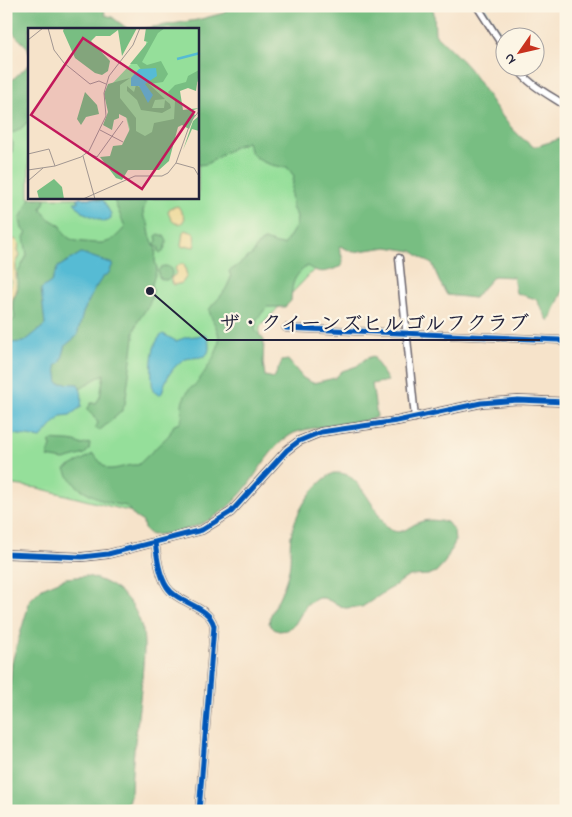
<svg xmlns="http://www.w3.org/2000/svg" width="572" height="817" viewBox="0 0 572 817" font-family="'Indie Flower','Klee One',sans-serif">
	<rect width="100%" height="100%" fill="#fcf5e5"/>
	<filter id="ink" filterUnits="userSpaceOnUse"><feTurbulence type="fractalNoise" baseFrequency=".02" numOctaves="2"/><feDisplacementMap in="SourceGraphic" scale="10" xChannelSelector="R" yChannelSelector="G"/><feConvolveMatrix kernelMatrix="1 2 1 2 8 2 1 2 1" color-interpolation-filters="sRGB"/></filter>
	<filter id="wash" filterUnits="userSpaceOnUse"><feTurbulence type="fractalNoise" baseFrequency=".0096" numOctaves="4" result="noise"/><feDisplacementMap in="SourceGraphic" scale="20" xChannelSelector="R" yChannelSelector="G"/><feGaussianBlur stdDeviation="1.12" result="paint"/><feColorMatrix in="noise" values="0 0 0 0 0 0 0 0 0 0 0 0 0 0 0 0 0 1.4 0 .05"/><feComposite in="paint" operator="in"/></filter>
	<g filter="url(#wash)">
		<rect width="100%" height="100%" fill="#f6e3ca"/>
		<!-- green -->
		<path fill="#95df9a" stroke="#5c806a" d="M262,40L328,255L260,327L250,432L156,518L38,488L6,484V100L29,81V198H198V46Z"/>
		<!-- forest -->
		<path fill="#78be82" stroke="#4d705e" d="M8,6H104L105,15L112,17L128,29H29V53L28,48L11,31L6,32Z
			M230,6H432L434,13L435,34C446,45 458,56 468,67C489,94 504,128 534,147L566,137V284L549,322L536,299L516,293L513,277L494,276L474,298L447,295L439,281L433,265L412,251L387,247L353,252L340,246L339,247L343,260L342,266C326,272 321,275 307,266C293,277 292,283 291,301L285,307H267L257,319L255,330L264,340L263,363L265,376L274,378L282,361L288,360L303,378L313,383L335,378L342,371L357,366L365,359L373,356L388,381L372,384L377,417C356,425 331,424 309,429C305,430 299,431 294,433C276,442 264,462 253,478C228,515 196,533 151,535L144,529L143,522L135,517L126,506L114,504L101,500L79,488L68,476L65,469L93,454L107,469C118,470 127,464 138,465L169,435L174,425L180,423C185,413 180,413 182,405C182,401 186,394 188,391C190,388 194,386 197,383C204,373 220,351 219,339C219,329 211,320 209,310C213,303 219,299 223,293C227,288 229,282 231,277L229,271C239,266 244,259 253,254L257,245L265,240L277,244L284,245L296,226L297,216L292,208L291,193L294,176L287,167C275,167 260,163 252,154C250,151 248,146 247,142L234,147L207,164L198,165V29H141L197,20L224,13Z
			M29,65V120C24,127 15,134 7,134L13,143L12,153L7,154C10,162 11,168 6,175V85Z
			M30,198H44L45,201L41,209L48,218L61,226C65,238 71,241 84,242C105,244 110,245 125,227L113,198H140L146,203L143,211L144,218L148,223L150,235L156,249L155,261L157,268L152,284L153,292L149,305L138,321L134,332V338L125,404L121,412L100,430L95,428L98,423L95,418L87,410L91,403H96L100,397L104,374L80,388L59,386L55,379L52,331L6,350V321L9,323L15,319C15,315 13,305 13,303C15,291 22,289 17,275L27,255L24,237L27,233L22,229L20,219Z
			M159,234L164,236L167,241L163,252L160,253L158,251L159,248L155,246V243L157,241L156,236Z
			M158 273a7 7 0 1 1 14 0a7 7 0 1 1-14 0Z
			M52,440C63,442 72,439 82,445L90,443L89,449L85,454L64,460L47,457L51,446L49,442Z
			M334,473C339,473 344,473 349,476C361,483 378,514 386,527C403,539 407,525 423,521C431,519 439,521 447,522L454,531L455,542L445,562L436,572L428,575L409,576L362,607L345,608L324,598H318L307,604L295,624L287,630L279,631L274,629L269,624L270,617C276,603 284,589 288,574C292,560 289,549 291,536C295,513 313,483 334,473Z
			M87,576C115,583 134,599 142,628C146,644 143,662 142,678C139,716 132,754 131,792L128,802L119,811H6V739L12,662L30,600L42,588L66,578Z"/>
		<!-- sand -->
		<path fill="#eeda9e" stroke="#887e6c" d="M178,206L185,218L182,223C173,225 171,220 168,212L170,208Z
			M185,230L194,233L195,244L194,247L189,246L184,247L181,246L183,232Z
			M15,239L19,243L18,250L20,255L16,264V292L11,301L12,310L8,314L6,313C6,306 7,299 8,292C9,287 12,286 12,281L6,275L11,256L10,241Z
			M180,264H184L187,276L182,283L174,285L171,282V278L177,273L175,268Z"/>
		<!-- water -->
		<path fill="#56bbd4" stroke="#3c6e88" d="M77,198H95L99,200H103L111,214V218L105,222L82,212L74,202H79Z
			M81,253L113,264L109,273L102,278L94,290L83,313L77,336L66,345L61,362L56,366L58,383L78,384C83,393 82,398 81,407L70,415L61,416L41,438L6,433V343L24,342L45,325L41,289L51,282L58,267Z
			M163,334L176,341L187,337L206,335C208,338 209,342 209,346C210,362 193,355 184,360C172,366 165,380 162,393L159,395L153,391C151,376 149,343 163,334Z"/>
		<g fill="none" stroke-linecap="round" stroke-linejoin="round">
			<!-- stream -->
			<path stroke="#56bbd4" stroke-width="2" d="M483,6L504,40
				M523,68L530,78L566,101"/>
		</g>
	</g>
	<g filter="url(#ink)">
		<g fill="none" stroke-linecap="round" stroke-linejoin="round">
			<defs>
				<path id="minor" d="M477,6L504,48
					M517,68C529,85 548,94 566,106
					M399,258L415,418
					M286,328L559,340L566,344
					M155,542C157,556 159,575 167,587C178,604 209,605 214,626L199,811"/>
				<path id="tertiary" d="M6,554L82,557L108,554L202,530L231,512L287,450L299,441L321,432L397,421L481,403L518,400L566,402"/>
			</defs>
			<!-- minor casing -->
			<use href="#minor" stroke="#6c666d" stroke-width="9"/>
			<!-- tertiary casing -->
			<use href="#tertiary" stroke="#6c666d" stroke-width="10"/>
			<!-- minor -->
			<use href="#minor" stroke="#fff" stroke-width="6"/>
			<!-- tertiary -->
			<use href="#tertiary" stroke="#fff" stroke-width="8"/>
			<defs>
				<path id="cycleway" d="M286,328L559,340L566,344
					M155,542C157,556 159,575 167,587C178,604 209,605 214,626L199,811
					M6,554L82,557L108,554L202,530L231,512L287,450L299,441L321,432L397,421L481,403L518,400L566,402"/>
			</defs>
			<!-- cycleway casing -->
			<use href="#cycleway" stroke="#fcf5e5" stroke-width="8"/>
			<!-- cycleway -->
			<use href="#cycleway" stroke="#0057b8" stroke-width="5"/>
		</g>
	</g>
	<!-- overview -->
	<g transform="translate(28 28)">
		<rect width="171" height="171" fill="#f6e3ca"/>
		<path d="M121,0H171V53L148,62L153,90L137,116L102,105L98,89L85,78L82,58L117,21Z" fill="#95df9a"/>
		<path d="M109,0L94,28L90,2L82,8H68L63,13L82,33L80,43L74,47L67,45L47,30L35,3L36,0ZM118,0H137L130,5L114,34L119,37L133,33L140,46L135,54L121,56L137,71L127,72L124,80H136L137,72L142,76L143,80L134,85L113,82L109,72L99,63V58L106,64L108,57L118,63L114,43L109,36H102L120,14L116,13ZM171,42L168,63L160,60L152,63L155,82L171,80L163,83L167,87L161,101L154,97L150,99L141,133L131,142H100L94,152L88,150L72,129L82,128L85,118L94,117L102,101L99,90L91,86V90L86,92L84,102L75,97L80,84L76,66L80,56L102,50L92,57V70L108,90V103L117,108L124,104L126,95L146,91L147,73L140,64L147,57L158,54L160,48ZM57,64L69,77L71,86L58,89L53,97L49,91ZM171,88V103L164,101L155,122L165,93ZM26,151L34,159L36,171H11L9,163Z" fill="#78be82"/>
		<path d="M128,40L129,48L117,56L125,67L120,75L111,58H103V50L111,41Z" fill="#56bbd4"/>
		<path fill="none" stroke="#56bbd4" stroke-width="2.5" d="M149,31L172,25"/>
		<path fill="none" stroke="#a19691" stroke-width="1" d="M20,0L26,22L36,35L62,56L71,53L78,56M0,12L15,0M72,102L95,114M59,125L69,129L95,93M0,126L21,121L27,138M55,128L67,171M148,135L166,140L172,150M0,142L27,138L53,129L61,123L78,88L76,65L81,48L105,17L112,0M0,153L15,140M55,171L107,148H134L140,145L148,135L163,93L172,82"/>
		<path fill="#c2185b" fill-opacity="0.15" stroke="#c2185b" stroke-width="2.5" d="M55,10L166,84L114,161L3,87Z"/>
		<rect width="171" height="171" fill="none" stroke="#22223b" stroke-width="2.5"/>
	</g>
	<!-- callouts -->
	<path fill="none" stroke="#22223b" stroke-width="2" d="M150 291L207 340H540"/>
	<circle fill="#22223b" stroke="#fcf5e5" stroke-width="2" cx="150" cy="291" r="5"/>
	<g font-size="21" text-anchor="middle" font-weight="bold" fill="#22223b" stroke="#fcf5e5" stroke-width="4.5" stroke-linejoin="round" paint-order="stroke">
		<text x="374" y="330">ザ・クイーンズヒルゴルフクラブ</text>
	</g>
	<!-- margin -->
	<rect width="572" height="817" fill="none" stroke="#fcf5e5" stroke-width="25"/>
	<!-- north arrow -->
	<g transform="translate(520 52) rotate(236)"><circle r="24" fill="#fcf5e5" stroke="#a5a1a1"/>
	<path d="M0-4L9 19L0 12L-9 19Z" fill="#c8321e"/>
	<text y="-8" font-size="14" font-weight="bold" text-anchor="middle" fill="#22223b">N</text>
	</g>
</svg>
